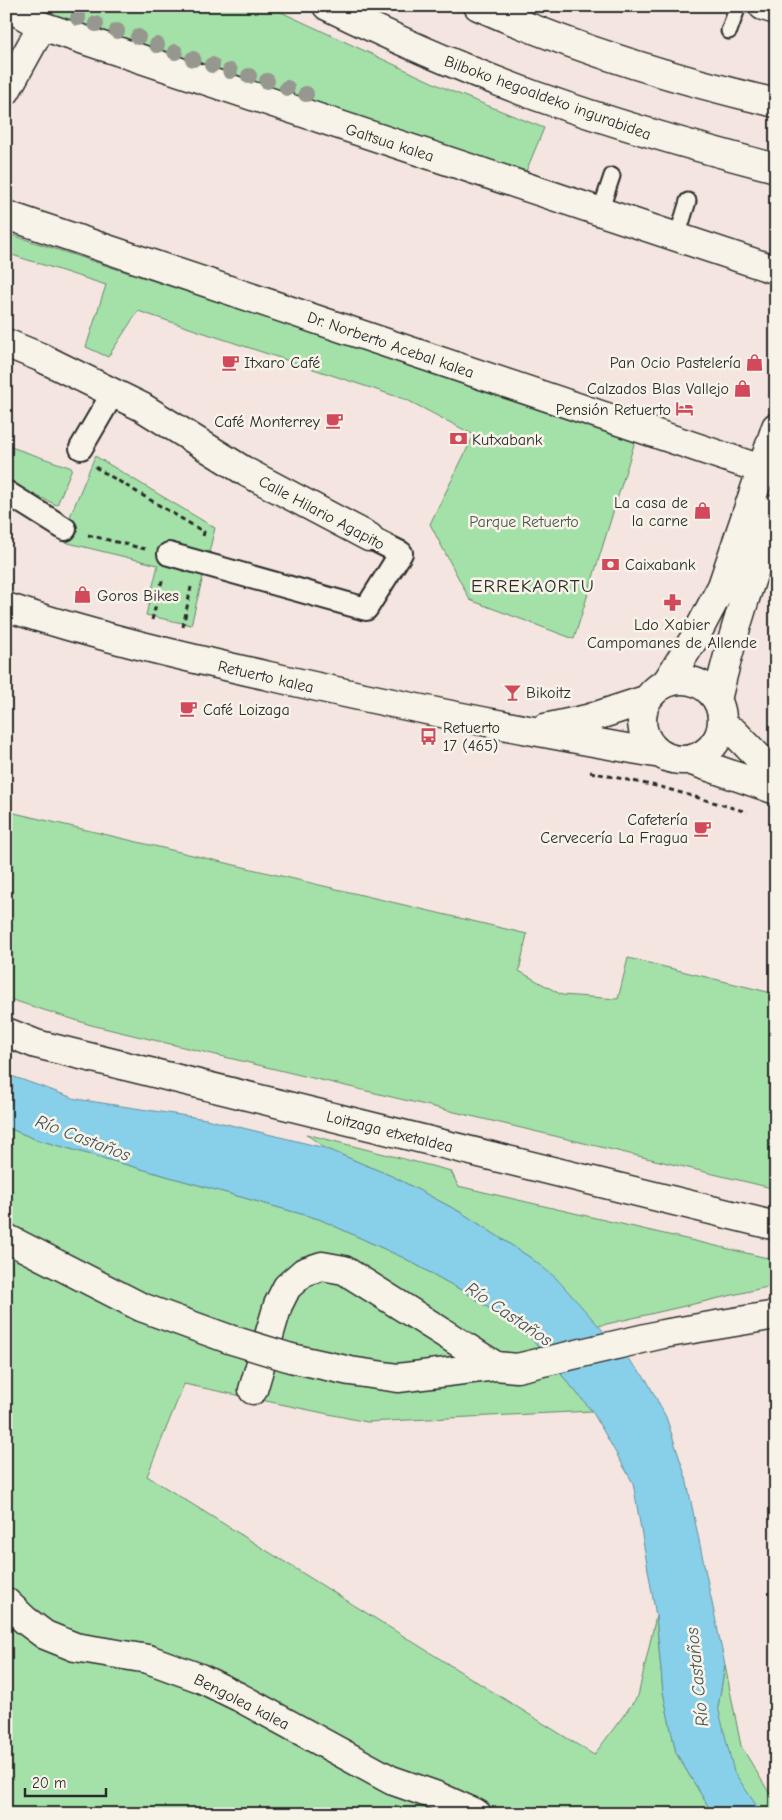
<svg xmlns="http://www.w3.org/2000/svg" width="782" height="1820" viewBox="0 0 782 1820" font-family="'Comic Neue',sans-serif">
	<rect width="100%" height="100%" fill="#f4e5e0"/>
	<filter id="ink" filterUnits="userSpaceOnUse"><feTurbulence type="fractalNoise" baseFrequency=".02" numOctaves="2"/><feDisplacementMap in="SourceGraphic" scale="10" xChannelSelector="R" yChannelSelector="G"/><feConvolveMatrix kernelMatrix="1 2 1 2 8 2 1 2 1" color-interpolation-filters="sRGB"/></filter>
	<g filter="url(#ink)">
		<!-- green -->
		<path fill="#a3e1a8" stroke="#67866a" d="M21,6H268L451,91L544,128L522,181Z
			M6,233L636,438L574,639L470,600L430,524L474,435L407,400L138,311L108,357L86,347L106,285L6,253Z
			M8,446L72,468L57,505L6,482V450Z
			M95,456L215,528L191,625L146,615L158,565L60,541Z
			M6,811L527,934L519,971L562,995L618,999L628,958L776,994V1189L91,1025L6,998Z
			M6,1127L35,1139L319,1219L404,1258L470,1295L529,1336L592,1411L367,1422L184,1384L147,1476L594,1755L638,1696L656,1616L663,1692L676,1753L713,1814H6Z
			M306,1134L451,1171L458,1186L776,1260V1285L598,1326L531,1258L462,1213L394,1177L325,1148Z
			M725,1665L741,1746L776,1804V1814H734L718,1707Z"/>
		<!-- water -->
		<path fill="#88d0e9" stroke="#638e9d" d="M6,1074L76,1099L206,1119L325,1148L394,1177L462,1213L531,1258L556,1278L646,1379L666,1417L686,1478L725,1665L718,1707L734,1772L762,1814H713L676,1753L663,1692L656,1616L633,1483L592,1411L529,1336L470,1295L404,1258L319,1219L35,1139L6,1127Z"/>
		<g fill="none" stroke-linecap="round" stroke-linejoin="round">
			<defs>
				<path id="service" d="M729,31L738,6
					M600,212L612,176
					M677,237L688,201"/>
				<path id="pedestrian" d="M81,448L113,393
					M6,492L65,529
					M169,554L366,609L401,553L369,537"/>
				<path id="minor" d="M7,6L42,26L776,270
					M763,6L776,10
					M6,91L42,26
					M6,215L776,474
					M6,343L40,357L142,407L246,472L369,537
					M6,1032L36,1044L776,1226
					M6,1238L141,1307L229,1339
					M291,1358L350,1371L398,1378L496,1366L517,1368L663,1334L776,1315
					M253,1390L278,1305L287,1287L304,1272L322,1266L344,1270L496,1366
					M6,1602L25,1620L45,1635L75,1647L148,1659L200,1678L239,1697L391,1780L437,1796L477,1814"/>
				<path id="tertiary" d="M666,683L694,639L722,586L776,427
					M717,700C732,633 753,573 776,509"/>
				<path id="primary" d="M6,607C92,635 180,656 269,676C399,706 529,731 661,754
					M642 720a40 40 0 1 1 80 0a40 40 0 1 1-80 0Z
					M722,727L734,732L764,763L776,772
					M545,728L587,719L648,699
					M689,760L776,790"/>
				<path id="motorway" d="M327,6C395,39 465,70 536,96C615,124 695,147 776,168
					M478,6C571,47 677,80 776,103"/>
			</defs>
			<!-- service casing -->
			<use href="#service" stroke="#2b2b2b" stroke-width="19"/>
			<!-- pedestrian casing -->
			<use href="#pedestrian" stroke="#2b2b2b" stroke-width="26"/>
			<!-- minor casing -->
			<use href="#minor" stroke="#2b2b2b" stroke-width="31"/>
			<!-- tertiary casing -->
			<use href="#tertiary" stroke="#2b2b2b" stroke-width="31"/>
			<!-- primary casing -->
			<use href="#primary" stroke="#2b2b2b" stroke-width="31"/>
			<!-- motorway casing -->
			<use href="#motorway" stroke="#2b2b2b" stroke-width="31"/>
			<!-- path -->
			<path stroke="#2b2b2b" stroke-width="3" stroke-dasharray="5 4" stroke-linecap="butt" d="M95,467L204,532L203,537
				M88,535L145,549
				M152,620L163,577
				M183,627L191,587
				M590,772L661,787L747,812"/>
			<!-- service -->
			<use href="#service" stroke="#f7f3e8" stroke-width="15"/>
			<!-- pedestrian -->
			<use href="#pedestrian" stroke="#f7f3e8" stroke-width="22"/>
			<!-- minor -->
			<use href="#minor" stroke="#f7f3e8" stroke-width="28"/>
			<!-- tertiary -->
			<use href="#tertiary" stroke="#f7f3e8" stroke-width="28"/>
			<!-- primary -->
			<use href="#primary" stroke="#f7f3e8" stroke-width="28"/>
			<!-- motorway -->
			<use href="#motorway" stroke="#f7f3e8" stroke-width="28"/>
			<defs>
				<path id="minor-bridge" d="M229,1339L291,1358"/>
			</defs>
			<!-- minor-bridge casing -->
			<use href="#minor-bridge" stroke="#2b2b2b" stroke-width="31" stroke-linecap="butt"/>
			<!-- minor-bridge -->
			<use href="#minor-bridge" stroke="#f7f3e8" stroke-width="28"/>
		</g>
		<!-- trees -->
		<g fill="#96978e">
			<circle cx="78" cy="18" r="8"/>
			<circle cx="96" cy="24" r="8"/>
			<circle cx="117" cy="31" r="8"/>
			<circle cx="138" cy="37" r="8"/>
			<circle cx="157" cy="45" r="8"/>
			<circle cx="175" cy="52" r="8"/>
			<circle cx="193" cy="59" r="8"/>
			<circle cx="212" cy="65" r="8"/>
			<circle cx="230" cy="71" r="8"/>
			<circle cx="249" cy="76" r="8"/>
			<circle cx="267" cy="81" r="8"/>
			<circle cx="287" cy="88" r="8"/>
			<circle cx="306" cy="94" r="8"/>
		</g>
	</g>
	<!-- icons -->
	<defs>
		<symbol id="cafe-bare" viewBox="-9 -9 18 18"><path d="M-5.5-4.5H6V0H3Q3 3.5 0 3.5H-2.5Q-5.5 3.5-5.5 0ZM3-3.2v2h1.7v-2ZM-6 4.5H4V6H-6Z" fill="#d1495b" stroke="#f7f3e8" stroke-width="2.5" paint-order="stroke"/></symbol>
		<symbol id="shop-bare" viewBox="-9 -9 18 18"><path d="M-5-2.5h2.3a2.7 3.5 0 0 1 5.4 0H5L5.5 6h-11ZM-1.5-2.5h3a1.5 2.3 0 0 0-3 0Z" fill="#d1495b" stroke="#f7f3e8" stroke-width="2.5" paint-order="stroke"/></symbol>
		<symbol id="hotel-bare" viewBox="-9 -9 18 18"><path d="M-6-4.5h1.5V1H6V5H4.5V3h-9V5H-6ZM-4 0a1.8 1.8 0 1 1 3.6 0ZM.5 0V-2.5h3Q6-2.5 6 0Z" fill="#d1495b" stroke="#f7f3e8" stroke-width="2.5" paint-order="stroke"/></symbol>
		<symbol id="bank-bare" viewBox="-9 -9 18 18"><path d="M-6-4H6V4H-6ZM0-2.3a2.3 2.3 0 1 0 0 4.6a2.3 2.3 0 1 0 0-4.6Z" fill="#d1495b" stroke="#f7f3e8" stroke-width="2.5" paint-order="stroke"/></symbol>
		<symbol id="pharmacy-bare" viewBox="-9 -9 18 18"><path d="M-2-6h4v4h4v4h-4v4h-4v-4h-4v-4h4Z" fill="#d1495b" stroke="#f7f3e8" stroke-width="2.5" paint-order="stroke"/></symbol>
		<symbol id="bar-bare" viewBox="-9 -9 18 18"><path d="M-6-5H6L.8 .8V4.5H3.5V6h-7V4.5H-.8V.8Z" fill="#d1495b" stroke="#f7f3e8" stroke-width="2.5" paint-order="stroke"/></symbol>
		<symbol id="bus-bare" viewBox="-9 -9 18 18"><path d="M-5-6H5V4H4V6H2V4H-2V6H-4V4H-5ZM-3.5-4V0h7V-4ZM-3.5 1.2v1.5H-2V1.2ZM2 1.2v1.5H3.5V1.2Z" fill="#d1495b" stroke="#f7f3e8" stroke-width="2.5" paint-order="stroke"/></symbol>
	</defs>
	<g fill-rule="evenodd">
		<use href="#cafe-bare" x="218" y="350" width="25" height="25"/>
		<use href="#shop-bare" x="742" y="350" width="25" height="25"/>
		<use href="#shop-bare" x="730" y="376" width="25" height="25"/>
		<use href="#hotel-bare" x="672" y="396" width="25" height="25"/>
		<use href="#cafe-bare" x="322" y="408" width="25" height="25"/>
		<use href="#bank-bare" x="446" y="426" width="25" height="25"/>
		<use href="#shop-bare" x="690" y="498" width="25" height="25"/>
		<use href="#bank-bare" x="598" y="552" width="25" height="25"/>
		<use href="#shop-bare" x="70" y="582" width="25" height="25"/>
		<use href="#pharmacy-bare" x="660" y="590" width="25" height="25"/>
		<use href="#bar-bare" x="500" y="680" width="25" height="25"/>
		<use href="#cafe-bare" x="176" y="696" width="25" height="25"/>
		<use href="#bus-bare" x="416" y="724" width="25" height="25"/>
		<use href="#cafe-bare" x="690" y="816" width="25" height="25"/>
	</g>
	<g text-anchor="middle" stroke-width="5" stroke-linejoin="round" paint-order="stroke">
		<!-- street labels -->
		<g font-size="16" fill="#2b2b2b" stroke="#f7f3e8">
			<text transform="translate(548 97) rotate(20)" y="6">Bilboko hegoaldeko ingurabidea</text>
			<text transform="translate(390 142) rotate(18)" y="6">Galtsua kalea</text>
			<text transform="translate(391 344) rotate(19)" y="6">Dr. Norberto Acebal kalea</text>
			<text transform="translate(322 512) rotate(28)" y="6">Calle Hilario Agapito</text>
			<text transform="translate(266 676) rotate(13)" y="6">Retuerto kalea</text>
			<text transform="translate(390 1131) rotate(14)" y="6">Loitzaga etxetaldea</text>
			<text transform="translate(242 1701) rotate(27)" y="6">Bengolea kalea</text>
		</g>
		<!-- poi labels -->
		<g font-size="16" fill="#2b2b2b" stroke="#f7f3e8" text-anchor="start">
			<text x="244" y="368">Itxaro Café</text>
			<text x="741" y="368" text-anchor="end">Pan Ocio Pastelería</text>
			<text x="729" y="394" text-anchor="end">Calzados Blas Vallejo</text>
			<text x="671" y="415" text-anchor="end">Pensión Retuerto</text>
			<text x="320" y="427" text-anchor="end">Café Monterrey</text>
			<text x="472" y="445">Kutxabank</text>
			<text x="688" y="508" text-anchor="end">La casa de<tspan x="688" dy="18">la carne</tspan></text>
			<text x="625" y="570">Caixabank</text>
			<text x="97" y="601">Goros Bikes</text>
			<text x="672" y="630" text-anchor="middle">Ldo Xabier<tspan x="672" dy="18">Campomanes de Allende</tspan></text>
			<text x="526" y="698">Bikoitz</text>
			<text x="203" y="715">Café Loizaga</text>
			<text x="443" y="733">Retuerto<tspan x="443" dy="18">17 (465)</tspan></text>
			<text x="688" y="825" text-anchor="end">Cafetería<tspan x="688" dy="18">Cervecería La Fragua</tspan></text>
		</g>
		<!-- park labels -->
		<g font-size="16" fill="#49584a" stroke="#f7f3e8">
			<text x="524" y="527">Parque Retuerto</text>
		</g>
		<!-- water labels -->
		<g font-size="18" font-style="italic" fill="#42545a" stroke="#f7f3e8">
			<text transform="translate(83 1138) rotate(21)" y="6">Río Castaños</text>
			<text transform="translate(509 1314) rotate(34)" y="6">Río Castaños</text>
			<text transform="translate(697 1677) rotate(-96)" y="6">Río Castaños</text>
		</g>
		<!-- quarter labels -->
		<g font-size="19" letter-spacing="1" fill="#2b2b2b" stroke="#f7f3e8">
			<text x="533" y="592">ERREKAORTU</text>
		</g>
	</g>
	<!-- margin -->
	<rect width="782" height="1820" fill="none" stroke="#f7f3e8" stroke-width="25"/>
	<rect x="12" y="12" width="757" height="1795" fill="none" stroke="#2b2b2b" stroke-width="2" filter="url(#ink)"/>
	<!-- scale -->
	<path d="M25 1788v8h81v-8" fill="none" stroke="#2b2b2b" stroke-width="2.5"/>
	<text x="32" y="1788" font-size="15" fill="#2b2b2b" stroke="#f7f3e8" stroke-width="4" paint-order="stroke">20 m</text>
</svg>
